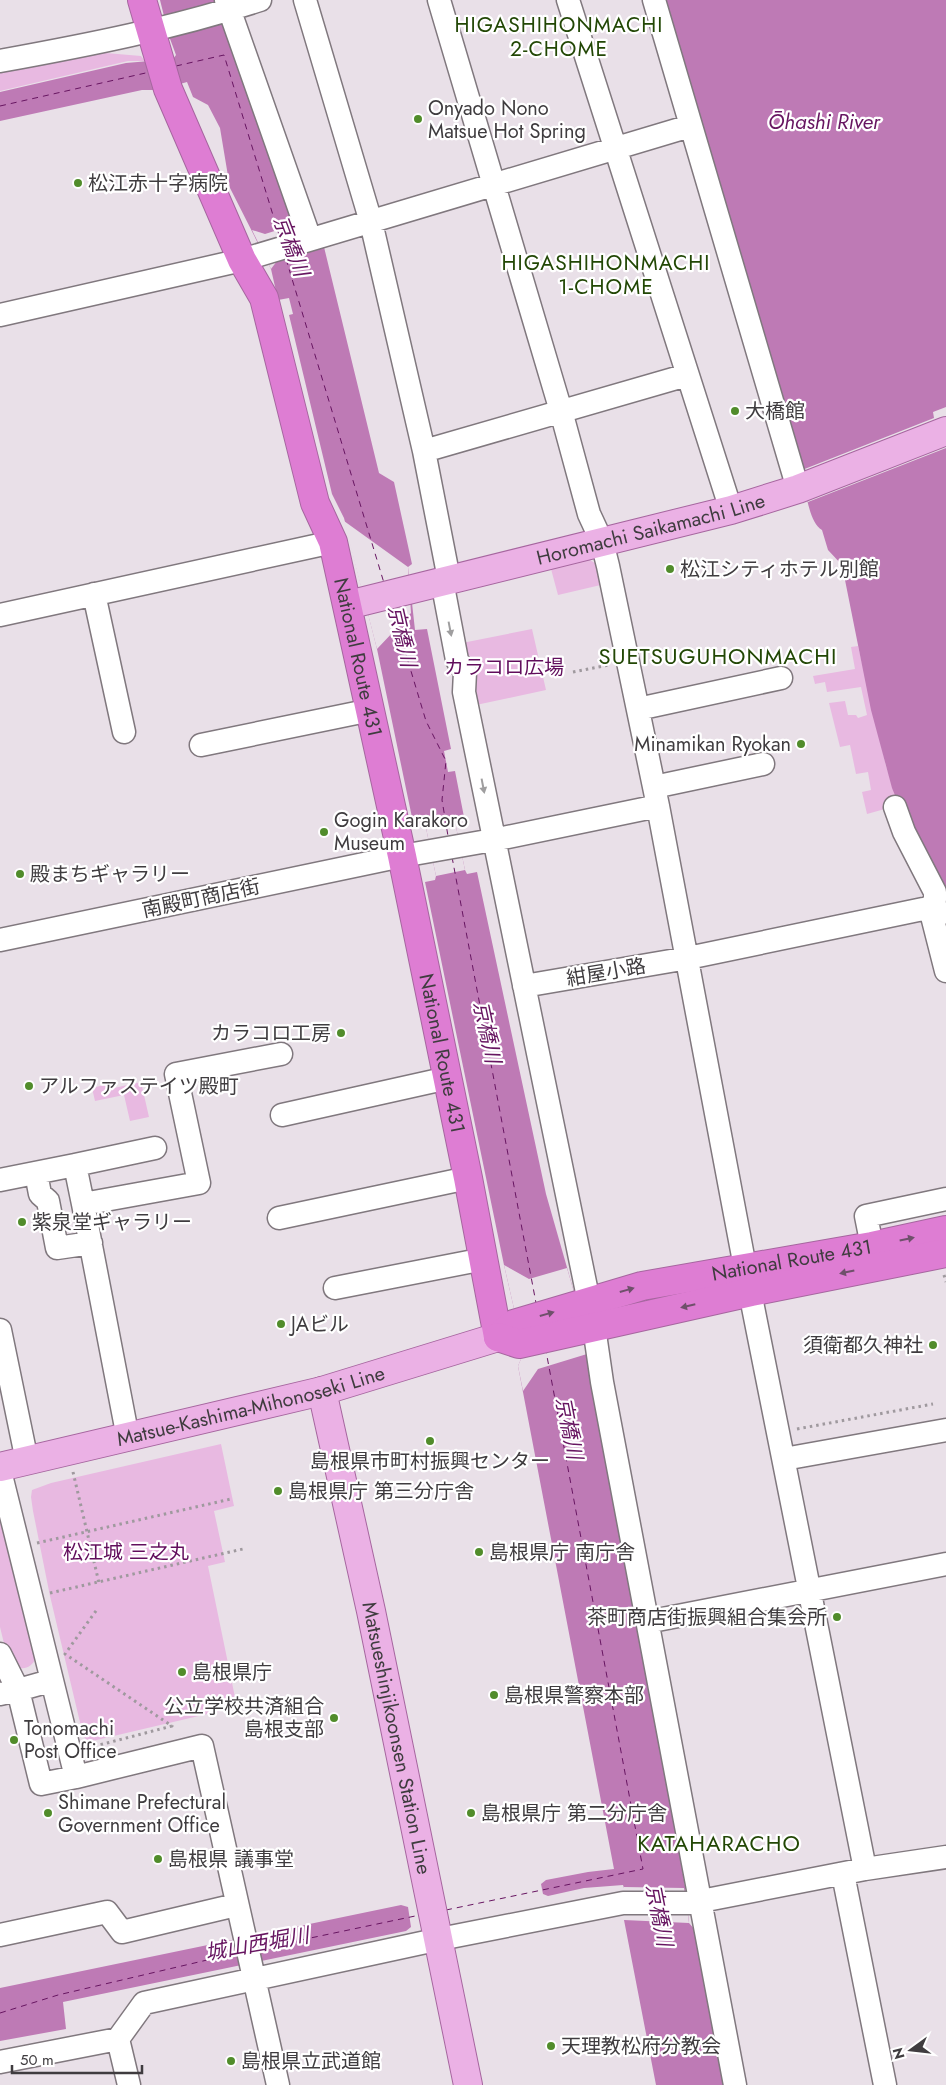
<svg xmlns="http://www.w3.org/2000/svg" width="946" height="2085" viewBox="0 0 946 2085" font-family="Jost,'Noto Sans JP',sans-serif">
	<rect width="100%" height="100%" fill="#e9e0e8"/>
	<!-- green -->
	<path fill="#e8b9e1" d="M94,52L141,56L145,61H128L0,91V71Z
		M588,559L600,566L605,584L558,595L551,569Z
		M532,629L546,690L476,705L462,643Z
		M858,646L886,766L899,805L867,814L862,792L871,790L868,772L856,774L850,745L840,747L829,703L845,701L848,715H856L858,718L867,715L861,687L827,692L825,682L815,684L813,676L855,669L851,647Z
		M141,1082L149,1117L130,1121L124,1095L95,1101L92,1088L112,1083L114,1088Z
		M221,1444L234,1506L214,1511L225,1562L208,1566L237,1707L88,1742L83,1735L50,1596L33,1511L31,1497L32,1490L51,1483Z
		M0,1517L36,1657C31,1671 20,1670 9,1664L0,1627Z"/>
	<!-- water -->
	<path fill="#be7ab5" d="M160,0H217L221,22L229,26L324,247L379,473L394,482L412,564L408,567L415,630L427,629L451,749L444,751L448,772L455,771L464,817L458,819L455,822L465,870L467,874L477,872L546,1194L582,1320L603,1449L648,1675L685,1886L689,1923L696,1931L725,2085H656L624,1920V1888L623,1885L584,1888L548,1896L543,1894L541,1884L546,1880L588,1872L614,1869L518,1366L524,1352L504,1265L425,882L435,880L436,876L426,828L422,825L414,827L377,649L344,518L332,494L289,315L293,314L289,298L278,300L271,269L230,188L220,128L208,105L193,97L187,82L159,90H142L0,121V92L126,63L173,59L176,55L169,36Z
		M665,0H946V897L899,805L892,788L871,710L842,565L828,550L822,530C808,522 805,486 802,470Z
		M401,1905L408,1907L411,1927L406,1931L63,2002L66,2029L0,2041V1988Z"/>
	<!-- pier -->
	<path fill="#e9e0e8" d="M297,224L306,252L277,261L271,269L252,230L265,234Z
		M946,407V448L808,502L802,470L934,418L933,412Z
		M344,521L408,567L411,613L377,649Z
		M455,822L465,870L436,876L426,828Z
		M504,1265L529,1279L567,1268L582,1320L587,1354L538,1369L523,1391L518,1366L524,1352Z
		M624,1887L684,1888L689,1923L624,1920Z"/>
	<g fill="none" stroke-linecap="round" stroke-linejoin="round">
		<!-- ferry -->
		<path stroke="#671561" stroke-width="1" stroke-dasharray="6 5" stroke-linecap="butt" d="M176,66L224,55L280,238
			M0,106L150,72
			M286,259L384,583
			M392,608L426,721L446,761L442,800L448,836
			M452,857L536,1303
			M446,1910L643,1869L546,1351
			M258,1949L420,1915
			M0,2013L58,1995L237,1953"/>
		<defs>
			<path id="minor" d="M226,0L310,239
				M305,0L371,222L424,451L449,579
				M439,0L561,411L589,514L602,542L608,566L658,806L745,1267L865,1869
				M568,0L731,510
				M654,0L798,489
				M0,61C88,45 175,28 260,0
				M0,315L242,260L690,126
				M424,451L687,375
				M442,581L457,660L465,672L464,692L589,1302
				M94,594L124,732
				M0,615L333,542
				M638,709L781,678
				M201,745L371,710
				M654,787L763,764
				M895,807L904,832L935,892V900L929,910L943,913
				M0,940L402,856L493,840L658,806
				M524,986L688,958L923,909L929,910L932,916L946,971
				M282,1115L448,1078
				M75,1165L155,1148
				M36,1173L40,1194L48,1201L57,1248L91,1243
				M0,1180L75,1165L83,1204
				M279,1218L468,1178
				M872,1246L866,1216L946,1199
				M335,1288L484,1259
				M594,1327L602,1382L735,2085
				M0,1330L27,1461
				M128,1438L83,1204L199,1183L176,1074L281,1054
				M784,1459L946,1430
				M0,1471L76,1777L202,1746L278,2085
				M647,1622L946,1564
				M0,1654L18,1690L0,1694
				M50,1681L18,1690L41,1784L76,1777
				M843,1874L885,2085
				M0,1935L107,1912L122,1932L236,1905
				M0,2062L118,2039
				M129,2085L118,2039L144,2003L440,1939L623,1903H691L865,1869L946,1857"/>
			<g id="major">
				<path id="s1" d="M348,605L731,510L798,489L946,431"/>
				<path id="s2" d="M322,1391L371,1611L468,2085"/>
				<path id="s3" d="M0,1467L322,1391L498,1337"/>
			</g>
			<g id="highway">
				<path id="s4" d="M142,0L168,89L242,260L264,298L315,503L333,542L402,856L468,1178L498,1337"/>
				<path id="s5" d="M498,1337L514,1324L642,1286L872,1246L946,1230"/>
				<path d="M498,1337L519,1344L751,1292L946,1253"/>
			</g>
		</defs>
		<!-- minor casing -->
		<use href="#minor" stroke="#80787e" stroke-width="25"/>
		<!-- major casing -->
		<use href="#major" stroke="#a6669f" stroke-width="30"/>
		<!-- highway casing -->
		<use href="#highway" stroke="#a6669f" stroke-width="30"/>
		<!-- path -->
		<path stroke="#9f999e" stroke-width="3" stroke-dasharray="2.5 4" stroke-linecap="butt" d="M573,672L609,665
			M944,1275L946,1282
			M797,1429L933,1404
			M73,1472L99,1583
			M37,1543L231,1499
			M50,1593L243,1549
			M88,1748L172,1726L65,1654L98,1608"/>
		<!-- minor -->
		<use href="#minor" stroke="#fff" stroke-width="22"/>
		<!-- major -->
		<use href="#major" stroke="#ebb1e5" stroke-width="28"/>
		<!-- highway -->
		<use href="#highway" stroke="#de7dd3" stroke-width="28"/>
	</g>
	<!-- one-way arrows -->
	<defs><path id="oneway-solid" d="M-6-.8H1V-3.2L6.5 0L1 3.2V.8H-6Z" transform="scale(1.25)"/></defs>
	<g fill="#9f9e9f">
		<use href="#oneway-solid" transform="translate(450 629) rotate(79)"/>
		<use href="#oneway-solid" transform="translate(483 786) rotate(79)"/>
	</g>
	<g fill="#6f506b">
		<use href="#oneway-solid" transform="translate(907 1239) rotate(-12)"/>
		<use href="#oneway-solid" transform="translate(847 1272) rotate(168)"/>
		<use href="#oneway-solid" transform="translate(627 1290) rotate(-16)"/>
		<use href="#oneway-solid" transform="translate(688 1306) rotate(167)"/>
		<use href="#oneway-solid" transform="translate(547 1314) rotate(-16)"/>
	</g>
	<!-- markers -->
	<g fill="#518c2b" stroke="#fff" stroke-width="2">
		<circle cx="418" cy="119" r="5"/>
		<circle cx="78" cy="183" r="5"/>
		<circle cx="735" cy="411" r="5"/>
		<circle cx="670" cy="569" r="5"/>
		<circle cx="801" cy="744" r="5"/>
		<circle cx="324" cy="832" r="5"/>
		<circle cx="20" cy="874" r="5"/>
		<circle cx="341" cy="1033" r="5"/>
		<circle cx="29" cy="1086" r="5"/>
		<circle cx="22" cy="1222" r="5"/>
		<circle cx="281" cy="1324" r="5"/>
		<circle cx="933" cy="1345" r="5"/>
		<circle cx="430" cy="1441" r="5"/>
		<circle cx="278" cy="1491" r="5"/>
		<circle cx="479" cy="1552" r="5"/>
		<circle cx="837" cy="1617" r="5"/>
		<circle cx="182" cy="1672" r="5"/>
		<circle cx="494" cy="1695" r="5"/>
		<circle cx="334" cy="1718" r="5"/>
		<circle cx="14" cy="1740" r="5"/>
		<circle cx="48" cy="1813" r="5"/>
		<circle cx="471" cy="1813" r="5"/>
		<circle cx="158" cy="1859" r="5"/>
		<circle cx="551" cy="2046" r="5"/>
		<circle cx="231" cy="2061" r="5"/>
	</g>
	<g text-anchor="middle" stroke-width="4.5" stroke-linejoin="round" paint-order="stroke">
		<!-- poi labels -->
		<g font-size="20" fill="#3f3c3f" stroke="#fff" text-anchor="start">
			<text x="428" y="115">Onyado Nono<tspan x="428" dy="23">Matsue Hot Spring</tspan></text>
			<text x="88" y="190">松江赤十字病院</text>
			<text x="745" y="418">大橋館</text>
			<text x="680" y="576">松江シティホテル別館</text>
			<text x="791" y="751" text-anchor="end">Minamikan Ryokan</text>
			<text x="334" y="827">Gogin Karakoro<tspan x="334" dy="23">Museum</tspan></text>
			<text x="30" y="881">殿まちギャラリー</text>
			<text x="331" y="1040" text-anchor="end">カラコロ工房</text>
			<text x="39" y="1093">アルファステイツ殿町</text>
			<text x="32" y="1229">紫泉堂ギャラリー</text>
			<text x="291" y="1331">JAビル</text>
			<text x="923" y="1352" text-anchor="end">須衛都久神社</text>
			<text x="430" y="1468" text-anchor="middle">島根県市町村振興センター</text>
			<text x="288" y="1498">島根県庁 第三分庁舎</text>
			<text x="489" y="1559">島根県庁 南庁舎</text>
			<text x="827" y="1624" text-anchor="end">茶町商店街振興組合集会所</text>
			<text x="192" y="1679">島根県庁</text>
			<text x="504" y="1702">島根県警察本部</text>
			<text x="324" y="1713" text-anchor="end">公立学校共済組合<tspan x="324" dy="23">島根支部</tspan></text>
			<text x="24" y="1735">Tonomachi<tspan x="24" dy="23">Post Office</tspan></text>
			<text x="58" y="1809">Shimane Prefectural<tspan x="58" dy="23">Government Office</tspan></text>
			<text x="481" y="1820">島根県庁 第二分庁舎</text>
			<text x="168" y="1866">島根県 議事堂</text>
			<text x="561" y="2053">天理教松府分教会</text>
			<text x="241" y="2068">島根県立武道館</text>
		</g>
		<!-- street labels -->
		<g font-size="20" fill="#3f3c3f" stroke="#fff">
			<text dy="7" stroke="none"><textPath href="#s1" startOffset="312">Horomachi Saikamachi Line</textPath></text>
			<text dy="7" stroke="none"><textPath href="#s4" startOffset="695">National Route 431</textPath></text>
			<text transform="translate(201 898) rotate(-12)" y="7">南殿町商店街</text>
			<text transform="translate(606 972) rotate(-10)" y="7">紺屋小路</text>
			<text dy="7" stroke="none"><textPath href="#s4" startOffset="1100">National Route 431</textPath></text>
			<text dy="7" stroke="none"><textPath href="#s5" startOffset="306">National Route 431</textPath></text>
			<text dy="7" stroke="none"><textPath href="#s3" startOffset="258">Matsue-Kashima-Mihonoseki Line</textPath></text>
			<text dy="7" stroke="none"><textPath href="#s2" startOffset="355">Matsueshinjikoonsen Station Line</textPath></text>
		</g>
		<!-- park labels -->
		<g font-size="20" fill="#610d5c" stroke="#fff">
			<text x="504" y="674">カラコロ広場</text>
			<text x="126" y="1559">松江城 三之丸</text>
		</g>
		<!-- neighbourhood labels -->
		<g font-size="21" letter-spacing="1" fill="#224705" stroke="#fff">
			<text x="559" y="32">HIGASHIHONMACHI<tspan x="559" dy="24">2-CHOME</tspan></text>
			<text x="606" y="270">HIGASHIHONMACHI<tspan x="606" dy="24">1-CHOME</tspan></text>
		</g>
		<!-- water labels -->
		<g font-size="21" font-style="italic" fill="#671561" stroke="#fff">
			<text x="824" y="129">Ōhashi River</text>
			<text transform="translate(291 246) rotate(69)" y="7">京橋川</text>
			<text transform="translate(402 636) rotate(77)" y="7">京橋川</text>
			<text transform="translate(487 1032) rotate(78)" y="7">京橋川</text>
			<text transform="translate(569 1428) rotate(79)" y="7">京橋川</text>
			<text transform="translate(659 1915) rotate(79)" y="7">京橋川</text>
			<text transform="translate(257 1944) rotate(-10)" y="7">城山西堀川</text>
		</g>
		<!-- quarter labels -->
		<g font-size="22" letter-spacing="1" fill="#224705" stroke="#fff">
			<text x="718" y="664">SUETSUGUHONMACHI</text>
			<text x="719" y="1851">KATAHARACHO</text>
		</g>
	</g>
	<!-- north arrow -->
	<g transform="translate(911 2050) rotate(255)" stroke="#ffffff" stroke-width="4" paint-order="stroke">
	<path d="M0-4L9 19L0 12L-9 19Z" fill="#3f3c3f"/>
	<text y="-8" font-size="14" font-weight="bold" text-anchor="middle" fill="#3f3c3f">N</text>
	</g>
	<!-- scale -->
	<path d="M12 2065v8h130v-8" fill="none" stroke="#3f3c3f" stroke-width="2.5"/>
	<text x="20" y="2065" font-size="15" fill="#3f3c3f" stroke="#ffffff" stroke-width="4" paint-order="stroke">50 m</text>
</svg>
